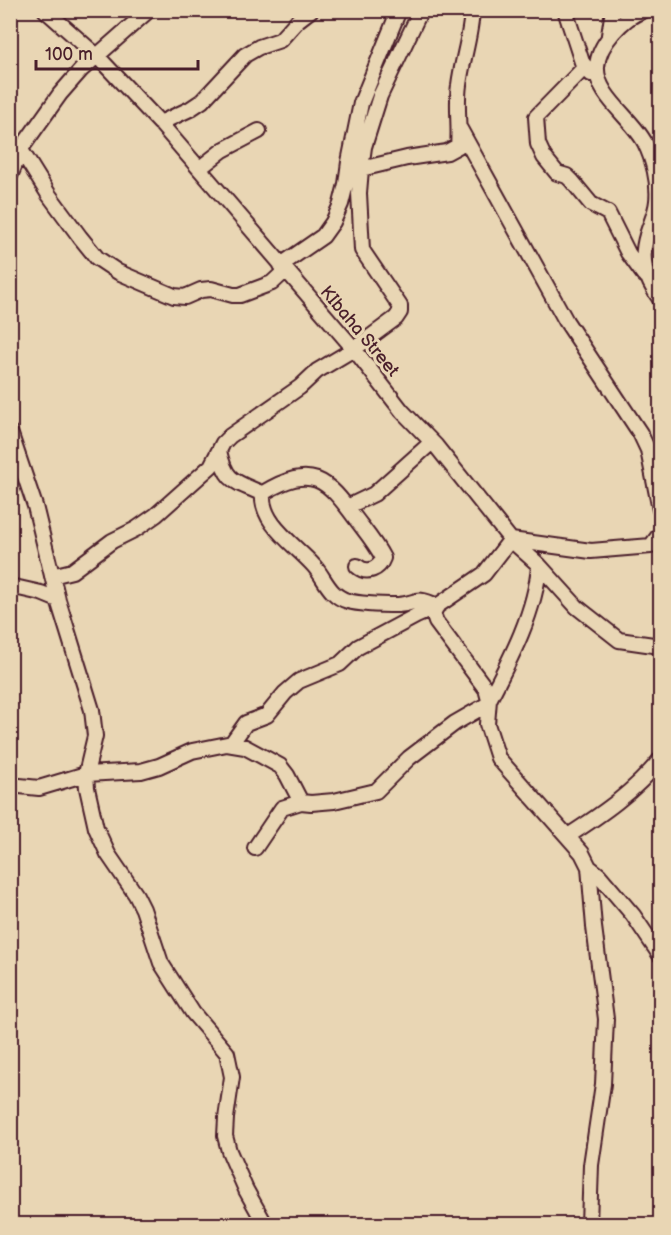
<svg xmlns="http://www.w3.org/2000/svg" width="671" height="1235" viewBox="0 0 671 1235" font-family="'Balsamiq Sans',sans-serif">
	<rect width="100%" height="100%" fill="#e9d6b4"/>
	<filter id="ink" filterUnits="userSpaceOnUse"><feTurbulence type="fractalNoise" baseFrequency=".0167" numOctaves="2"/><feDisplacementMap in="SourceGraphic" scale="12" xChannelSelector="R" yChannelSelector="G"/><feConvolveMatrix kernelMatrix="1 2 1 2 8 2 1 2 1" color-interpolation-filters="sRGB"/></filter>
	<g filter="url(#ink)">
		<g fill="none" stroke-linecap="round" stroke-linejoin="round">
			<defs>
				<path id="street" d="M45,10L97,56L160,123L354,349L402,411L436,446L511,540L539,565L577,607L619,640L660,646
					M565,10L582,62L591,74
					M645,10C624,16 598,44 597,67C595,95 633,119 645,143C653,159 659,182 657,201C656,213 650,224 647,235C639,261 646,279 660,299
					M609,35L613,10
					M585,67L536,117L538,144L544,157L557,173L567,176L572,181L591,204L608,213L628,253L644,275
					M160,123L190,109L202,101L245,55L259,47L280,40L298,20L311,10
					M460,129L566,321L640,433L648,450L660,510
					M21,150L49,195L80,237L97,258L118,272L174,296L185,297L201,290L211,289L233,295H240L272,283L286,270
					M200,168L223,150L259,131
					M361,169L407,158L447,152L458,146C460,126 456,105 459,85C462,60 471,36 472,10
					M10,176L23,146L60,94L81,70L149,10
					M281,265L323,236L333,222L341,204L346,184L349,162L361,103L399,10
					M10,432L35,506L58,600L92,710L95,736L86,774L87,788L96,828L108,854L136,895L143,909L161,963L193,1013L227,1053L232,1077L226,1118L225,1136L229,1151L246,1190L265,1224
					M219,451C226,481 233,481 259,492L263,493C312,464 326,478 356,519C365,531 376,544 383,558C379,569 367,575 357,566
					M263,493C260,524 296,545 314,566C325,578 329,596 348,601C363,605 382,605 398,605C417,604 415,595 437,606
					M347,507L374,494L432,442
					M511,540L591,551L651,546L660,534
					M508,543L484,574L437,606L433,613L436,622L486,689L489,700L487,724L498,758L582,853L589,867L594,927L606,1019L603,1084L591,1165L589,1224
					M52,576L72,571L112,541L136,529L156,515L211,466L223,443L230,436L300,387L317,371L354,349L396,318L400,312V306L362,250L359,193L361,169L364,147L380,96L421,10
					M10,586L41,593L58,600
					M489,700C510,660 536,611 539,565
					M231,744L246,723L267,715L285,693L299,681L340,664L358,647L416,616L434,608
					M10,785L39,788L86,774L141,771L159,766L192,751L227,744L245,747L280,766L287,775L301,802
					M568,836C602,814 634,792 660,760
					M255,848L282,808L301,802L311,803L334,801L376,791L409,758L455,723L488,704
					M589,867L599,875L633,915L660,955"/>
			</defs>
			<!-- street casing -->
			<use href="#street" stroke="#4a1f2b" stroke-width="18"/>
			<!-- street -->
			<use href="#street" stroke="#e9d6b4" stroke-width="14"/>
		</g>
	</g>
	<g text-anchor="middle" stroke-width="6" stroke-linejoin="round" paint-order="stroke">
		<!-- street labels -->
		<g font-size="18" fill="#4a1f2b" stroke="#e9d6b4">
			<text transform="translate(360 331) rotate(50)" y="6">KIbaha Street</text>
		</g>
	</g>
	<!-- margin -->
	<rect width="671" height="1235" fill="none" stroke="#e9d6b4" stroke-width="36"/>
	<rect x="18" y="18" width="635" height="1199" fill="none" stroke="#4a1f2b" stroke-width="2" filter="url(#ink)"/>
	<!-- scale -->
	<path d="M36 60v9h162v-9" fill="none" stroke="#4a1f2b" stroke-width="3"/>
	<text x="45" y="60" font-size="18" fill="#4a1f2b" stroke="#e9d6b4" stroke-width="4.5" paint-order="stroke">100 m</text>
</svg>
